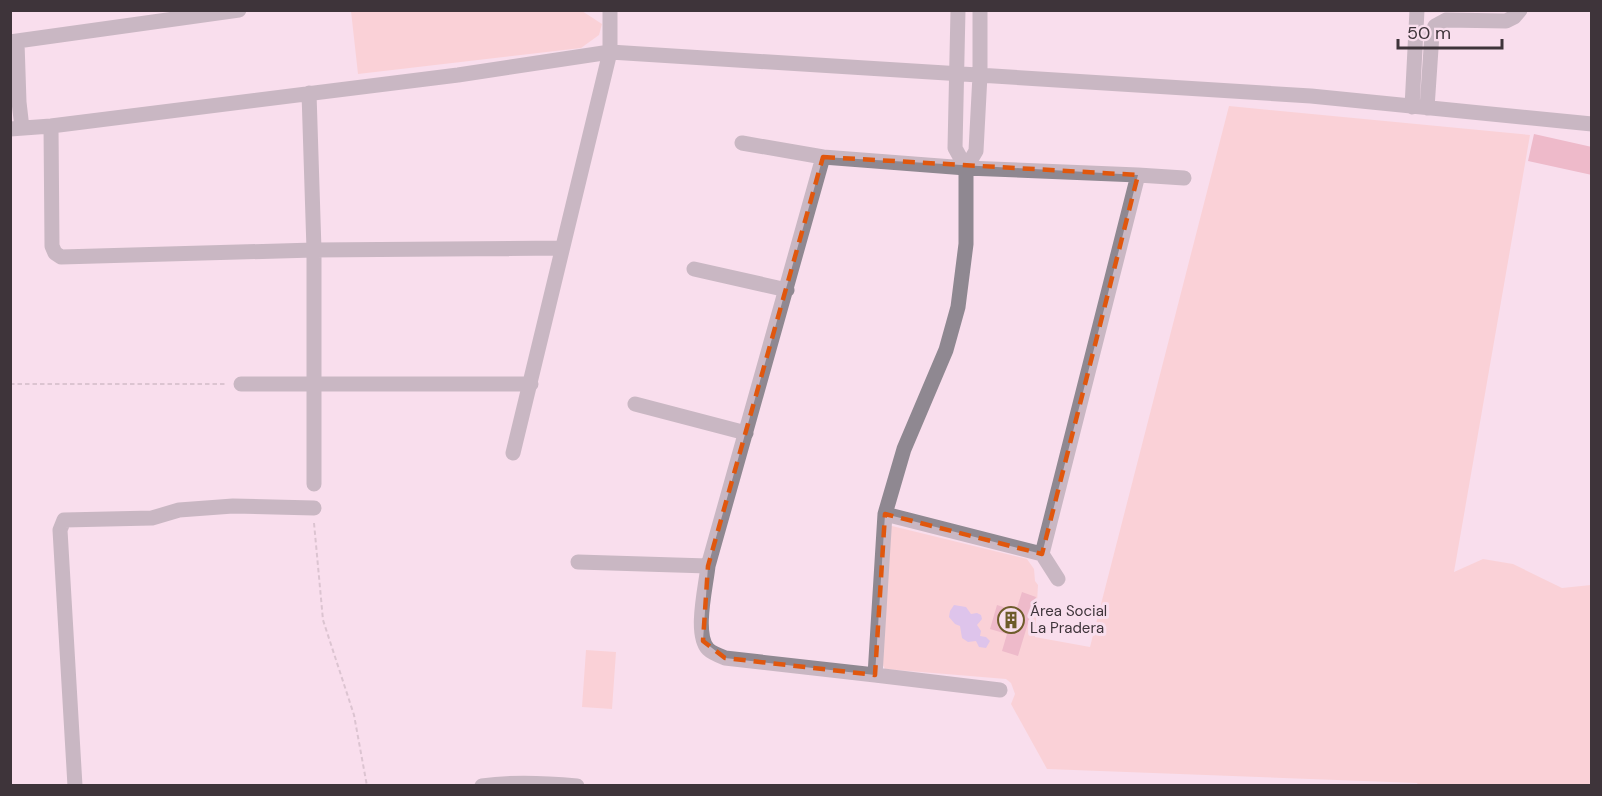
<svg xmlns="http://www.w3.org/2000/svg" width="1602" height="796" viewBox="0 0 1602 796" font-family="'DM Sans',sans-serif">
	<rect width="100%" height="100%" fill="#f9deed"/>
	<!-- green -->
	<path fill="#fac2bc" d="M582,11L602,24L599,35L581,48L358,74L351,11Z
		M1229,106L1530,135L1454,572L1483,559L1513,564L1562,588L1591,585V785L1419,786L1417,783L1047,769L1011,704L1015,694L1011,683L1006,679L885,669L879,658L885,528L892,526L1027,559L1034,569L1035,581L1038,585L1035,637L1090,647Z
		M586,650L616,652L612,709L582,707Z"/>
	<!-- water -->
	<path fill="#bca4e9" d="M954,605L966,607L971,614L977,613L981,615L982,619L977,625L981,631L980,636L986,637L990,641L986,648L979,647L976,641L968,642L962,638L960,626L955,624L949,617L950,611Z"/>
	<!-- building -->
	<path fill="#df8ea1" d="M1534,134L1592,147V175L1528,161Z
		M1022,592L1036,597L1018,656L1002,651L1007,634L990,629L997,605L1016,611Z"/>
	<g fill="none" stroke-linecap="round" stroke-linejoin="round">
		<!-- path -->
		<path stroke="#b9a4b0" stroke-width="2" stroke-dasharray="4.5 3" stroke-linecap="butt" d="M10,384H227
			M314,523L323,620L354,715L367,786"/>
		<!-- minor -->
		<path stroke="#8f8891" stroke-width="15" d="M10,42L239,10
			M17,42L19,102L22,128
			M309,93L314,250V484
			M1412,107L1417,10
			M1427,108L1432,34L1435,26L1446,20L1506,21L1514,17L1520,10
			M51,126L52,246L55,253L61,257L314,250L562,248
			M10,129L51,126L458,75L610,52L1311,96L1592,124
			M742,143L823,157L708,566C706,586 694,634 708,649C712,653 720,656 725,658L875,675L885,514L904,449L946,350L958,307L966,244V168L955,148L958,10
			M823,157L966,168L1138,175
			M966,168L976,151L980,75V10
			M694,269L787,290
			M241,384H531
			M635,404L746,433
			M513,453L610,52V10
			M885,514L1042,554L1058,579
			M1042,554L1138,175L1184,178
			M578,562L708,566
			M875,675L1000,690
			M75,786L60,530L64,520L152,518L179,510L233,506L314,508
			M482,786C514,781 546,783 577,786"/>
	</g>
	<!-- marked area -->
	<path d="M0 0H1602V796H0ZM823,157L1138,175L1042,554L885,514L875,675L725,658L703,641L708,566Z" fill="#f9deed" fill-opacity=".55" fill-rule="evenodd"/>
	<path fill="none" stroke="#e0570e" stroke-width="4.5" stroke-dasharray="12 8" stroke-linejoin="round" d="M823,157L1138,175L1042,554L885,514L875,675L725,658L703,641L708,566Z"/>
	<!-- icons -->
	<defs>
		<symbol id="building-ring" viewBox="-11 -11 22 22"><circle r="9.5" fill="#f9deed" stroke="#6e5c2a" stroke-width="1.5"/><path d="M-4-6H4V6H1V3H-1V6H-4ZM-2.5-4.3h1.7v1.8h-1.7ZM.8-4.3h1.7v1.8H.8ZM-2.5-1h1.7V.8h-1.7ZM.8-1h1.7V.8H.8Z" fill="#6e5c2a"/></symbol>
	</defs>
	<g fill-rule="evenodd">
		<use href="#building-ring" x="996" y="605" width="30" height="30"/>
	</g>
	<g text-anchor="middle" stroke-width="6" stroke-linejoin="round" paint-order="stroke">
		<!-- poi labels -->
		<g font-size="15" fill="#3e343a" stroke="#f9deed" text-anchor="start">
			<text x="1030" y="616">Área Social<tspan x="1030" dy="17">La Pradera</tspan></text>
		</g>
	</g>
	<!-- border -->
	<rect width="1602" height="796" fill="none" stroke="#3e343a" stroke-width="24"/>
	<!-- scale -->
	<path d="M1398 39v9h104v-9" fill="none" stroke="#3e343a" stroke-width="3"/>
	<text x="1407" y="39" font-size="18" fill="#3e343a" stroke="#f9deed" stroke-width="4.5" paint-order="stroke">50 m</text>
</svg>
